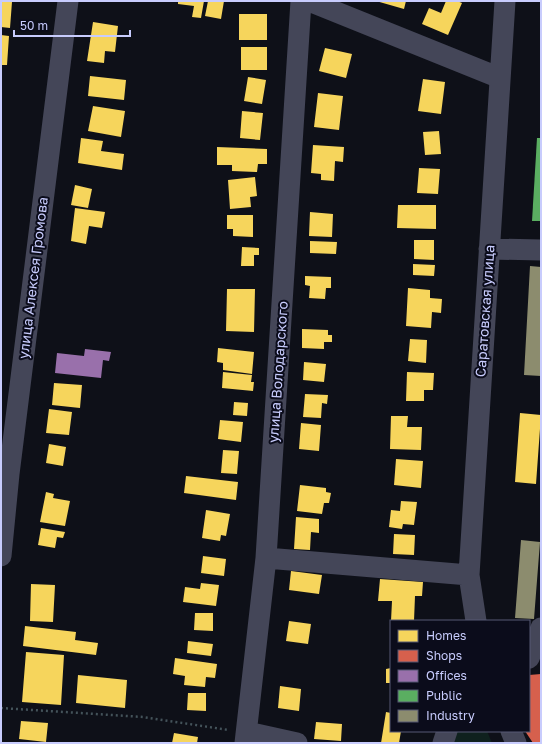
<svg xmlns="http://www.w3.org/2000/svg" width="542" height="744" viewBox="0 0 542 744" font-family="'Golos Text',sans-serif">
	<rect width="100%" height="100%" fill="#0e1018"/>
	<!-- green -->
	<path fill="#0f211e" d="M452,731H487L492,743H449Z"/>
	<!-- homes -->
	<path fill="#f6d55c" d="M1,1L12,2L10,28L1,27Z
		M178,1H204L201,18L192,17L194,6L178,4Z
		M208,1H224L221,19L205,16Z
		M376,1H406L404,9Z
		M446,1H457L462,3L448,35L422,24L429,8L441,13Z
		M239,14H267V40H239Z
		M93,22L118,26L115,52L105,51L104,63L87,61Z
		M1,35L9,36L7,65H1Z
		M241,47H267V70H241Z
		M325,48L352,54L346,78L319,71Z
		M90,76L126,80L124,100L88,96Z
		M248,77L266,80L262,104L244,101Z
		M423,79L445,82L441,114L418,111Z
		M318,93L343,96L339,130L314,127Z
		M93,106L125,111L121,137L88,131Z
		M242,111L263,113L260,140L240,138Z
		M439,131L441,154L425,155L423,132Z
		M81,138L103,141L101,151L124,154L122,170L78,163Z
		M313,145L344,147L343,162L335,161L334,181L321,180V174L311,173Z
		M217,147L267,149V164H258L257,172L232,171V165H217Z
		M419,168L440,169L438,194L417,193Z
		M255,177L257,196L250,197L251,207L230,209L228,180Z
		M75,185L92,189L88,208L71,205Z
		M398,205H436V229L397,228Z
		M75,208L105,212L102,228L89,226L86,244L71,241Z
		M310,212L333,214L332,237L309,236Z
		M227,215H253V237L233,236V229H227Z
		M414,240H434V260L414,259Z
		M310,241L337,242L336,254L310,253Z
		M242,247L259,248V255H254V266H241Z
		M413,264L435,265L434,276L413,275Z
		M305,276L331,277V288H326L325,299L309,298L310,286L305,285Z
		M408,288L430,290V298L442,299L441,313L432,312L431,328L406,326Z
		M227,289H255L254,332L226,331Z
		M302,329L328,330V335H332V342H324V349L302,348Z
		M410,339L427,340L426,363L408,361Z
		M218,348L254,352L252,374L223,370V363L217,362Z
		M304,362L326,364L324,382L303,380Z
		M223,372L252,375L251,382H254L253,391L222,388Z
		M407,372L434,373L433,390H424V401H406Z
		M54,383L82,385L80,408L52,405Z
		M305,394L328,395L327,404L322,403L321,418L303,417Z
		M234,402L248,403L247,416L233,415Z
		M49,409L72,412L69,435L46,433Z
		M520,413L541,415L536,484L515,482Z
		M391,416H408L407,427H422L421,450L390,449Z
		M220,420L243,422L241,442L218,439Z
		M301,423L321,425L319,451L299,449Z
		M49,444L66,447L63,466L46,463Z
		M223,450L239,451L237,474L221,473Z
		M396,459L423,461L421,488L394,485Z
		M186,476L238,482L236,500L184,493Z
		M300,485L326,488V492L331,493L329,503H324L322,514L297,511Z
		M46,492L54,494L53,498L70,501L65,526L40,522Z
		M401,501L417,502L414,525L403,524L402,529L389,527L391,510L400,511Z
		M206,510L230,514L226,536L221,535L220,541L202,538Z
		M296,517L319,519V533L311,532L310,550L294,549Z
		M41,528L65,532L63,538L57,537L55,548L38,545Z
		M394,534L415,535L414,555L393,554Z
		M203,556L226,559L224,576L201,573Z
		M291,571L322,575L319,594L289,590Z
		M380,579L423,582L422,596H415L414,621H391L392,601H378Z
		M201,583L219,585L216,606L183,602L185,587L200,589Z
		M31,584L55,585L53,622L30,621Z
		M195,613H213V631L194,630Z
		M289,621L311,624L308,644L286,641Z
		M25,626L76,632L75,640L98,643L96,655L23,646Z
		M188,641L213,644L211,656L187,653Z
		M26,652L64,655L61,705L22,702Z
		M175,658L217,664L215,678L206,677L205,687L184,685L185,676L173,674Z
		M391,668V683H386V669Z
		M78,675L127,680L125,708L76,703Z
		M280,686L301,689L299,711L278,708Z
		M188,693H206V711L187,710Z
		M386,712L391,713V731H401L399,743H381Z
		M21,721L48,723L46,742L19,739Z
		M316,722L342,724L341,741L314,739Z
		M174,733L198,737L197,743H172Z"/>
	<!-- shops -->
	<path fill="#d6604d" d="M541,674V743H533L525,731H529V675Z"/>
	<!-- offices -->
	<path fill="#9970ab" d="M85,349L111,352L109,361L103,360L101,378L55,373L57,353L84,356Z"/>
	<!-- public -->
	<path fill="#5aae61" d="M537,138H541V221H532Z"/>
	<!-- industry -->
	<path fill="#8c8c6e" d="M530,266L541,267V376L524,375Z
		M521,540L540,542L534,619L515,618Z"/>
	<g fill="none" stroke-linecap="round" stroke-linejoin="round">
		<!-- path -->
		<path stroke="#44535a" stroke-width="2.5" stroke-dasharray="2 3" stroke-linecap="butt" d="M1,708L143,717L229,730"/>
		<!-- minor -->
		<path stroke="#444658" stroke-width="21" d="M309,1L500,78
			M489,249L541,250
			M1,556L9,474L68,1
			M266,558L469,575
			M476,621L469,575L505,1
			M529,658L541,628
			M511,731L516,743
			M247,732L297,743
			M245,743L266,558L301,1
			M443,743L447,731"/>
	</g>
	<g text-anchor="middle" stroke-width="4" stroke-linejoin="round" paint-order="stroke">
		<!-- street labels -->
		<g font-size="14" fill="#c8ccfd" stroke="#0b0c1b">
			<text transform="translate(33 278) rotate(-83)" y="5">улица Алексея Громова</text>
			<text transform="translate(485 311) rotate(-86)" y="5">Саратовская улица</text>
			<text transform="translate(278 372) rotate(-86)" y="5">улица Володарского</text>
		</g>
	</g>
	<!-- border -->
	<rect width="542" height="744" fill="none" stroke="#c8ccfd" stroke-width="4"/>
	<!-- legend -->
	<rect x="390" y="620" width="140" height="112" fill="#0b0c1b" stroke="#575975"/>
	<rect x="398" y="630" width="20" height="12" fill="#f6d55c" stroke="#575975"/>
	<text x="426" y="640" font-size="12" fill="#c8ccfd">Homes</text>
	<rect x="398" y="650" width="20" height="12" fill="#d6604d" stroke="#575975"/>
	<text x="426" y="660" font-size="12" fill="#c8ccfd">Shops</text>
	<rect x="398" y="670" width="20" height="12" fill="#9970ab" stroke="#575975"/>
	<text x="426" y="680" font-size="12" fill="#c8ccfd">Offices</text>
	<rect x="398" y="690" width="20" height="12" fill="#5aae61" stroke="#575975"/>
	<text x="426" y="700" font-size="12" fill="#c8ccfd">Public</text>
	<rect x="398" y="710" width="20" height="12" fill="#8c8c6e" stroke="#575975"/>
	<text x="426" y="720" font-size="12" fill="#c8ccfd">Industry</text>
	<!-- scale -->
	<path d="M14 30v6h116v-6" fill="none" stroke="#c8ccfd" stroke-width="2"/>
	<text x="20" y="30" font-size="12" fill="#c8ccfd" stroke="#0b0c1b" stroke-width="3" paint-order="stroke">50 m</text>
</svg>
